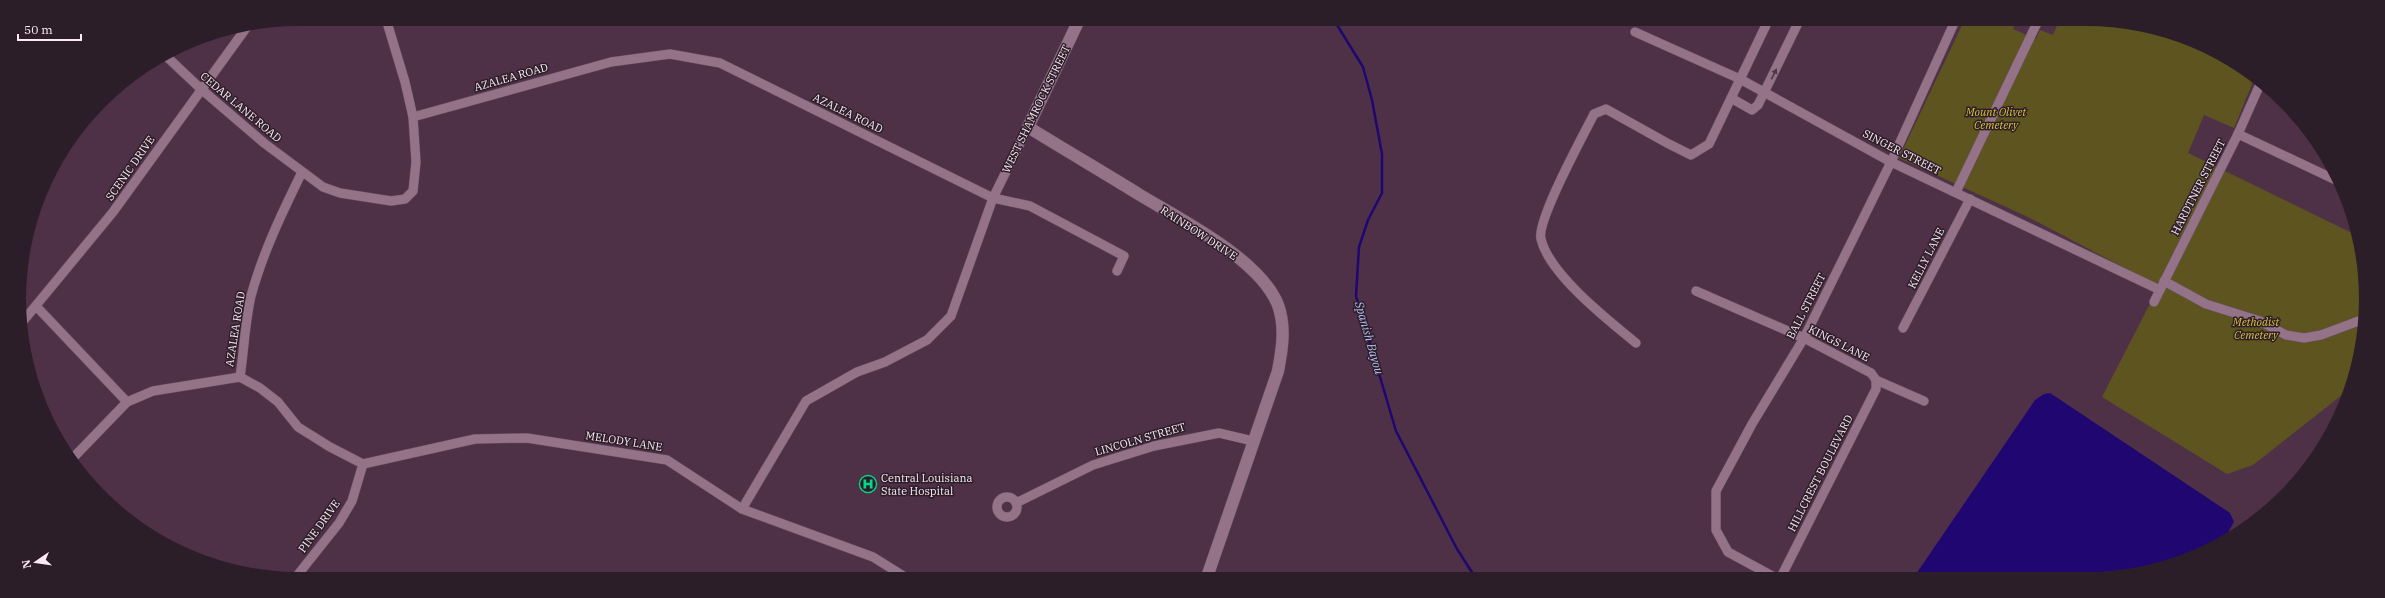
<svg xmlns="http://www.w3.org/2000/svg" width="2385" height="598" font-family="'IBM Plex Serif',serif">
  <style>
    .green { fill: #5e5420 }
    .water { fill: #200671 }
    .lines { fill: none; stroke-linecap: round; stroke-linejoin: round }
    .stream { stroke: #200671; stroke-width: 2.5 }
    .street-casing { stroke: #684f61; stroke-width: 10 }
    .secondary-casing { stroke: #684f61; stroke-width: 13 }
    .street { stroke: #947389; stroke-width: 9 }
    .secondary { stroke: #947389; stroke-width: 12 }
    .oneway { fill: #4b3845 }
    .labels { text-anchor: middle; stroke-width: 3; stroke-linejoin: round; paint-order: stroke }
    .street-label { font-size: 11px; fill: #fdeaf6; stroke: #2c1e28 }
    .park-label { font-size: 11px; font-style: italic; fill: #dbc33a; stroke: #2c1e28 }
    .poi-label { font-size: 11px; fill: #fdeaf6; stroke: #2c1e28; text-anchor: start }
    .water-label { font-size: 12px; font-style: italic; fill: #b7bef3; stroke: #2c1e28 }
  </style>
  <rect width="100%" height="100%" fill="#4e3146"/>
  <path class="green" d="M1964 21H2016L2013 29 2036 39 2040 30 2053 35 2059 21C2080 21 2103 19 2123 22 2172 28 2215 49 2255 77L2234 128 2204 115 2188 153 2356 235 2358 233 2365 281 2364 336 2347 391 2253 465 2227 474 2102 397 2159 286 2028 217 1899 158Z"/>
  <polygon class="water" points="2050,393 2230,513 2234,522 2223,541 2210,550 2122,577 1914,577 2035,400 2044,394"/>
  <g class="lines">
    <polyline class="stream" points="1334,20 1363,67 1372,100 1382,154 1382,193 1368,220 1359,247 1356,296 1396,431 1457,549 1475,577"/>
    <g class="street-casing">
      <g id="street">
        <polyline points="386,19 405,82 413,117"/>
        <polyline points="1635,32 1740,79 1891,162 2160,290"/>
        <polyline points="166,56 201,89 264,143 323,187 340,193 391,201 405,199 413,191 416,162 413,117 611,62 670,54 720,63 993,198 1030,206 1124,256 1117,271"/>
        <polyline points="1731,98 1752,110 1758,105 1799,21"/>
        <polyline points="2238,134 2340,182"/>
        <polyline points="1956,192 2037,23"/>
        <polyline points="2164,281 2206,304 2260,321 2286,335 2304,338 2321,335 2364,319"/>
        <polyline points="1696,291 1804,338 1871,373 1876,380 1924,401"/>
        <polyline points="2154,302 2238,134 2261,82"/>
        <polyline points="36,306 127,402"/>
        <polyline points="24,320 113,212 249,24"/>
        <polyline points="1903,328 1970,199"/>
        <path d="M1636 343C1608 320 1549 274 1541 239 1536 221 1584 134 1594 114L1606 109 1667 143 1691 155 1709 144 1768 21"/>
        <path d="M240 377C244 351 245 322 251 296 263 252 282 213 302 172"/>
        <polyline points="71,460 127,402 153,391 240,377 260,388 278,402 298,427 330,447 363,464 475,439 527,438 667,460 742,509 873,557 905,577"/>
        <circle cx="1007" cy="507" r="10"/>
        <polyline points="1016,503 1093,465 1154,446 1219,433 1253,441"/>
        <polyline points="742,509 806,401 857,372 885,362 927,340 951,316 993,198 1028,127"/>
        <polyline points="296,577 339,523 352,501 363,464"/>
        <polyline points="1774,577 1728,552 1716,530 1716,491 1752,424 1804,338 1891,162 1955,21"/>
        <polyline points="1781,577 1876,389 1876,380"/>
      </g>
    </g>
    <g class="secondary-casing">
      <path id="secondary" d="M1079 20 1028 127C1065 150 1103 172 1140 195 1181 220 1260 259 1278 305 1286 327 1282 350 1278 371L1207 577"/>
    </g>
    <use href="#street" class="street"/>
    <use href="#secondary" class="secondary"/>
  </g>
  <defs><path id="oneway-solid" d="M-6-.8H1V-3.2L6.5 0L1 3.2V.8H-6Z"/></defs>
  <use class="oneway" href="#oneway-solid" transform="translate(1774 74) rotate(-64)"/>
  <defs>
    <g id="hospital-ring" transform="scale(0.9)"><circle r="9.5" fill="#2c1e28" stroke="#00d98c" stroke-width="1.5"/><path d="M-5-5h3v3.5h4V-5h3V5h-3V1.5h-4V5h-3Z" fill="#00d98c"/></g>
  </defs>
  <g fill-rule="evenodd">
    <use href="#hospital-ring" x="868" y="484"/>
  </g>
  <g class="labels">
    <g class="street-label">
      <text transform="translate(511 77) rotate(-16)" y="4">AZALEA ROAD</text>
      <text transform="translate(241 107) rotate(40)" y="4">CEDAR LANE ROAD</text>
      <text transform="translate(1036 109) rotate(-64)" y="4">WEST SHAMROCK STREET</text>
      <text transform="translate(848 113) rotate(26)" y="4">AZALEA ROAD</text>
      <text transform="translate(1902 152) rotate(27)" y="4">SINGER STREET</text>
      <text transform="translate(130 168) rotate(-55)" y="4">SCENIC DRIVE</text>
      <text transform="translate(2198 187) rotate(-63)" y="4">HARDTNER STREET</text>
      <text transform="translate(1199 233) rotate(33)" y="4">RAINBOW DRIVE</text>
      <text transform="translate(1926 258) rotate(-63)" y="4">KELLY LANE</text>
      <text transform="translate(1806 306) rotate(-63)" y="4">BALL STREET</text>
      <text transform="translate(235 329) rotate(-81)" y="4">AZALEA ROAD</text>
      <text transform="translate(1839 343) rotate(27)" y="4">KINGS LANE</text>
      <text transform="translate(1140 439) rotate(-16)" y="4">LINCOLN STREET</text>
      <text transform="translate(624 441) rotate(9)" y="4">MELODY LANE</text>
      <text transform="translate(1820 473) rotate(-63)" y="4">HILLCREST BOULEVARD</text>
      <text transform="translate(319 526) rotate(-54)" y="4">PINE DRIVE</text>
    </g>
    <g class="park-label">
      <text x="1996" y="116">Mount Olivet<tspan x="1996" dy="13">Cemetery</tspan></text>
      <text x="2256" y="326">Methodist<tspan x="2256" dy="13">Cemetery</tspan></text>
    </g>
    <g class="poi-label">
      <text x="881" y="482">Central Louisiana<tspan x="881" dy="13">State Hospital</tspan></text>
    </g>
    <g class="water-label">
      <text transform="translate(1369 338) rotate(74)" y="4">Spanish Bayou</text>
    </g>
  </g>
  <path d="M0 0H2385V598H0ZM299 26H2086A273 273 0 0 1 2359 299V299A273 273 0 0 1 2086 572H299A273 273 0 0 1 26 299V299A273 273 0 0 1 299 26Z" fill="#2c1e28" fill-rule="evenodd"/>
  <g transform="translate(36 562) rotate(257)" stroke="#2c1e28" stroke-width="3" paint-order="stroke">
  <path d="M0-3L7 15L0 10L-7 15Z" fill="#fdeaf6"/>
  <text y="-6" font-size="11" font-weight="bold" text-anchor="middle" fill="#fdeaf6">N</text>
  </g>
  <path d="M18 34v6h63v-6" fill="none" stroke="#fdeaf6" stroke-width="2"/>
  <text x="24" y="34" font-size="12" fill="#fdeaf6" stroke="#2c1e28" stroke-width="3" paint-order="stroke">50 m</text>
</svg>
